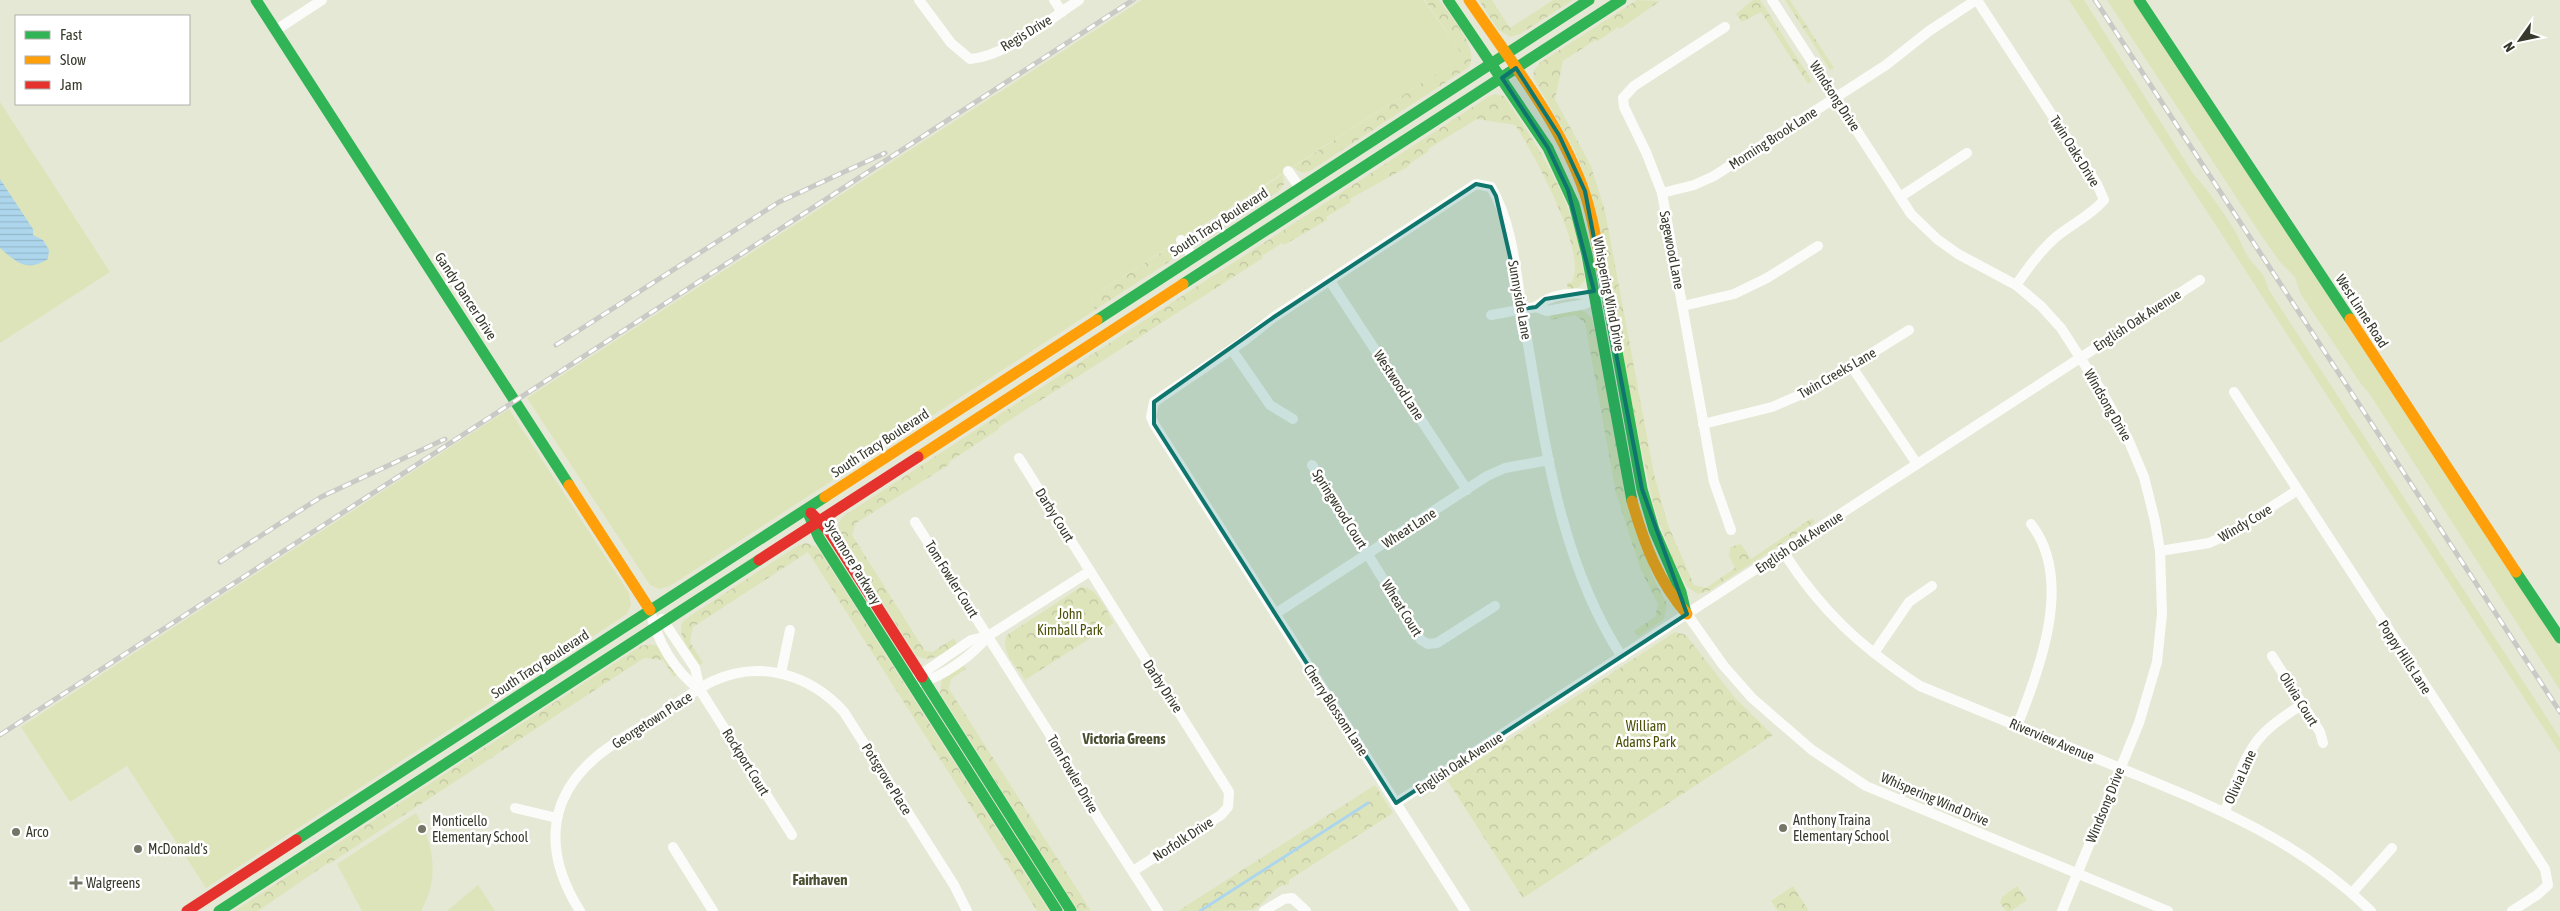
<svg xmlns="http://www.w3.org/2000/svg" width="2560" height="911" font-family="'Asap Condensed',sans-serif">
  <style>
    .grass { fill: #dee4ba }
    .park { fill: url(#park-crowns) }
    .water { fill: url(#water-rules) }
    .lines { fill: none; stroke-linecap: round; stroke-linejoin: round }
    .stream { stroke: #add6ed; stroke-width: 3 }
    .street { stroke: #fbfcf9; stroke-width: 10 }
    .fast { stroke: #30b455; stroke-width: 11 }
    .slow { stroke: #ff9f0a; stroke-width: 11 }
    .jam { stroke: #e5322d; stroke-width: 11 }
    .rail-casing { stroke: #c9c9c5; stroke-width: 5 }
    .rail { stroke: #fff; stroke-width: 3; stroke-dasharray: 9; stroke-linecap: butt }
    .marked { fill: #0f766e; fill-opacity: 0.2; stroke: #0f766e; stroke-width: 4; stroke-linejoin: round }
    .poi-dot { fill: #757667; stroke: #fff; stroke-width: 2 }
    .labels { text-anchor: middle; stroke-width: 5; stroke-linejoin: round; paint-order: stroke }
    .street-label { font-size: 14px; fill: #38392c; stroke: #fff }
    .park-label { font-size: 14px; fill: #4d5107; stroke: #fff }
    .poi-label { font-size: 14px; fill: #38392c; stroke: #fff; text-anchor: start }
    .neighbourhood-label { font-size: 15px; font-weight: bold; fill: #4c5032; stroke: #fff }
  </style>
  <defs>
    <pattern id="park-crowns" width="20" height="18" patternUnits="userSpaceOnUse" patternTransform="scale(1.25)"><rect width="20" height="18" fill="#dee4ba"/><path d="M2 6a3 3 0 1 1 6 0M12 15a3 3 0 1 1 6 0" fill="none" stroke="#bfc4a0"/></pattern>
    <pattern id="water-rules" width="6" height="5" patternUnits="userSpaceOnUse" patternTransform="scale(1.25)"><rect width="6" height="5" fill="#add6ed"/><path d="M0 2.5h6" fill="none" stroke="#96b8cb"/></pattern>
  </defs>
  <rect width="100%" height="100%" fill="#e5e8d5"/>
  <g class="grass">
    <polygon points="1142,0 1424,0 1461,53 1460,58 1090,298 1095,310 670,586 659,589 650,585 527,398"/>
    <path d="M2069 0H2084L2194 175C2208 189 2224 213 2235 231 2240 239 2243 250 2249 258 2259 272 2264 271 2269 290L2560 738V753Z"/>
    <polygon points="2107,0 2133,0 2560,647 2560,690 2369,393 2361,384 2300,293 2295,277 2280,262 2259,232"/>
    <polygon points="0,102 110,272 0,343"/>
    <polygon points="509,409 629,593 631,605 627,614 206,888 127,766 70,802 21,727"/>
    <path d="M416 813C434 845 440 877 421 911H362L337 864Z"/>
    <polygon points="478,885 495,911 447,911"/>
  </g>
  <g class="park">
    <path d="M1425 0H1439C1450 15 1480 49 1469 67L1310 171C1303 174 1298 172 1293 167L1460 58 1461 53Z"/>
    <polygon points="1479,0 1492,0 1510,28 1553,0 1573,0 1520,34 1510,37 1498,30"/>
    <polygon points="1637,0 1660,1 1620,29 1618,27 1598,41 1597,39 1563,61 1555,99 1591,166 1605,211 1654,474 1668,525 1694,585 1706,588 1735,568 1729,556 1730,547 1741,544 1751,559 1812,518 1815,522 1709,591 1698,594 1687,587 1674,562 1654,508 1582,168 1573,148 1533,77 1534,70 1541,62"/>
    <polygon points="1753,0 1760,0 1812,81 1808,84 1761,12 1742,22 1736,14"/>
    <polygon points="1785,0 1790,0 1834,68 1830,70"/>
    <path d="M1495 94 1504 96C1531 136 1557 174 1572 220 1578 239 1581 260 1585 280L1579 287 1568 291 1567 283 1572 282C1588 252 1533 152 1515 125L1477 119 1428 149 1429 151 1409 164V166L1350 199 1351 202 1326 217 1327 220 1284 245 1282 243 1262 256 1263 258 999 427V429L949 462 950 464 856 523 852 535 925 651 932 652 954 638 957 644C944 652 931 665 916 655L838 533 839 523 842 517 1488 97Z"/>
    <polygon points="1283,174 1284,184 1279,191 1203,241 1195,242 1187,237"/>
    <polygon points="1176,243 1177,254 1172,260 1095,310 1090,298"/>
    <polygon points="1582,310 1592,318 1651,573 1667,604 1664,619 1638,637 1634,631 1655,617 1658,604 1640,568 1616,493 1585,323 1575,315 1551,320 1550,315"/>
    <path d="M806 543 817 547 1049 911H1037L808 552 693 627 690 642 703 663 700 665C692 652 674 635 684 620L797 546Z"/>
    <path d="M1081 587C1098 587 1106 611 1114 623L1025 680C1017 667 999 650 1007 635Z"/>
    <polygon points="1675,632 1686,635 1735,698 1773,735 1523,898 1447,780"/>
    <polygon points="651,644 660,647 678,674 674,677 663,660 644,658 329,864 328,863 258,911 234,911 641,646"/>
    <polygon points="963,665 966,669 951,679 949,689 1091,911 1078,911 940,693 942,680"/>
    <path d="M1375 785 1393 813 1289 880V884C1271 886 1268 903 1252 910 1241 911 1193 911 1178 911Z"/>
    <polygon points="1793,886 1809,911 1778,911 1771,901"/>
    <polygon points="2017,886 2027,900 2011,911 2006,911 2000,903 2002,897"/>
  </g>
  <path class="water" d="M0 179 33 229V235L43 240 49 250 48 259C27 272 17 263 0 248Z"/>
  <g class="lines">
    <polyline class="stream" points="1200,911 1368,803"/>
    <g class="street">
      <path d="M919 0 951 43 970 59C1007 56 1048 20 1079 0"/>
      <polyline points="1054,0 1062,12"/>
      <polyline points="1772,0 1911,214 1937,239 1958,254 2016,285 2041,306 2061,328 2101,390 2128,439 2144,477 2155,521 2160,551 2162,614 2157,662 2139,723 2062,911"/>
      <path d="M1977 0 2097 184 2104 200C2090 216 2072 224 2056 237 2040 251 2028 268 2016 285"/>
      <polyline points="1725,27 1634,86 1623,98 1624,107 1646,152 1662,193 1714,482 1731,530"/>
      <polyline points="276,30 322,0"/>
      <polyline points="1288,171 1300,188"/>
      <polyline points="1662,193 1694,185 1714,176 1886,65 1929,31 1976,0"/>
      <polyline points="1900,197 1967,153"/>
      <polyline points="1181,240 1193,257"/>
      <polyline points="1330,281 1467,490"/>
      <polyline points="1683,306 1734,294 1767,278 1818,246"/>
      <path d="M1536 307C1550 294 1577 290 1595 297"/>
      <polyline points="1491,315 1536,307 1547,311 1585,304 1598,296"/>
      <polyline points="1232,350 1270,405 1293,419"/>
      <polyline points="1852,367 1917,464"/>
      <polyline points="2234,392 2545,869 2548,885 2537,895 2512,911"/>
      <polyline points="1703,424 1772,407 1814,389 1909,330"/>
      <polyline points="1019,458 1229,792 1228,807 1221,815 1133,871"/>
      <polyline points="1312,465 1421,640 1428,644 1437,643 1495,606"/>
      <polyline points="915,522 1049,733 1098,818 1158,911"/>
      <polyline points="2160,551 2209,543 2231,533 2296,491"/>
      <path d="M1784 553C1822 612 1861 647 1920 686 1987 713 2053 741 2120 768 2217 808 2294 837 2371 911"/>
      <path d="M650 610C657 641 674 671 700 690L792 835"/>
      <polyline points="1275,614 1487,476 1505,468 1549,460"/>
      <polyline points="1687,614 1723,665 1752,698 1812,750 1866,786 2168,911"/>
      <polyline points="662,619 695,668 700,690"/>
      <polyline points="1874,653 1909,602 1932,586"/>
      <polyline points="2272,656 2320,732 2323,743"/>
      <polyline points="781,673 790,630"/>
      <polyline points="917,677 971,640 988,636 1090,571"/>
      <path d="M920 682C942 678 974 654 988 636"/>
      <path d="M2017 726C2040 669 2074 579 2031 524"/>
      <polyline points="1396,803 2200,280"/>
      <polyline points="515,808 557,818"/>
      <path d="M2225 811C2234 788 2242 761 2257 741 2269 725 2287 715 2302 704"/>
      <polyline points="673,847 713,911"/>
      <polyline points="2352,893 2392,848"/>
      <path d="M580 911C546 857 544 802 595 758 612 743 633 732 652 720 672 708 692 691 713 681 760 659 811 675 844 712L954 885 967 911"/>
      <polyline points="1264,911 1284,899 1292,898 1306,911"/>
      <path d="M1465 911 1154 424 1151 417 1154 402 1245 340 1274 317 1476 184 1491 187C1513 224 1516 274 1523 316 1544 432 1556 556 1622 657"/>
    </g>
    <g class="fast">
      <polyline points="256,0 569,485"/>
      <polyline points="1448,0 1548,148 1574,204 1587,255 1632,501"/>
      <polyline points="2139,0 2350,319"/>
      <polyline points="1602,269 1642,489 1654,530 1681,592 1686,613"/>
      <polyline points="1183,284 1621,0"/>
      <polyline points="1097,320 1589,0"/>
      <polyline points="809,515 819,538 1057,911"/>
      <polyline points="2516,572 2560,638"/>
      <polyline points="922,677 1071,911"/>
      <polyline points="296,840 825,497"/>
      <polyline points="219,911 759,560"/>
    </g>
    <g class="slow">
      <path d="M1469 0C1511 62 1561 123 1585 194 1593 218 1597 244 1602 269"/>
      <polyline points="2350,319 2516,572"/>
      <polyline points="918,457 1183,284"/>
      <polyline points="569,485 650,610"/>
      <polyline points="825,497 1097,320"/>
      <path d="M1632 501C1644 543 1658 581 1687 614"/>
    </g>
    <g class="jam">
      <polyline points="811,513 829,531 922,677"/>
      <polyline points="759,560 918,457"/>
      <polyline points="187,911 296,840"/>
    </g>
    <g class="rail-casing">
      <g id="rail">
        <polyline points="2095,0 2560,712"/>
        <polyline points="556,345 779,202 885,153"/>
        <polyline points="220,562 321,497 445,439"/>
        <polyline points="0,735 1133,0"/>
      </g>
    </g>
    <use href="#rail" class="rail"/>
  </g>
  <path class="marked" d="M1516 68 1559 135 1585 191 1642 489 1687 614 1396 803 1154 424V402L1274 317 1476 184 1491 187 1496 196 1522 309 1536 307 1545 299 1594 291 1568 190 1548 148 1502 78Z"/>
  <g class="poi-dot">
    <circle cx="1783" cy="828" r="5"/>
    <circle cx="422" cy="829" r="5"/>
    <circle cx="16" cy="832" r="5"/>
    <circle cx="138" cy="849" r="5"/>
    <path d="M73.5 875.5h5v5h5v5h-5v5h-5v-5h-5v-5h5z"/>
  </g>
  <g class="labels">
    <g class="street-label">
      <text transform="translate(1026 33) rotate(-31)" y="5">Regis Drive</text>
      <text transform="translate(1835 96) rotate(57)" y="5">Windsong Drive</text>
      <text transform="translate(1773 138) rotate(-33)" y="5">Morning Brook Lane</text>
      <text transform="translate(2075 151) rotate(58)" y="5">Twin Oaks Drive</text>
      <text transform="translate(1219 222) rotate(-33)" y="5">South Tracy Boulevard</text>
      <text transform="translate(1672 250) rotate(79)" y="5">Sagewood Lane</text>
      <text transform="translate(1609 294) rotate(79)" y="5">Whispering Wind Drive</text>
      <text transform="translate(466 296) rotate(57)" y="5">Gandy Dancer Drive</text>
      <text transform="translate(1520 300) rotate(80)" y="5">Sunnyside Lane</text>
      <text transform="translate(2362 311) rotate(57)" y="5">West Linne Road</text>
      <text transform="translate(2137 320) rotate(-33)" y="5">English Oak Avenue</text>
      <text transform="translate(1837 373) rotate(-30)" y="5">Twin Creeks Lane</text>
      <text transform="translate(1399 385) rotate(57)" y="5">Westwood Lane</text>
      <text transform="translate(2108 405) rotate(60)" y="5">Windsong Drive</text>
      <text transform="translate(880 443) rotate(-33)" y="5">South Tracy Boulevard</text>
      <text transform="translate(1340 509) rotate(58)" y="5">Springwood Court</text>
      <text transform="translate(1055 515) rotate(58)" y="5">Darby Court</text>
      <text transform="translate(2245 523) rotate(-31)" y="5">Windy Cove</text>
      <text transform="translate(1409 528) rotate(-33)" y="5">Wheat Lane</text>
      <text transform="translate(1799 542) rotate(-33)" y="5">English Oak Avenue</text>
      <text transform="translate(853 562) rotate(59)" y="5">Sycamore Parkway</text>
      <text transform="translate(952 579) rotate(58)" y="5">Tom Fowler Court</text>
      <text transform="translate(1402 608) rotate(58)" y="5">Wheat Court</text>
      <text transform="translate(2405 657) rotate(57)" y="5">Poppy Hills Lane</text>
      <text transform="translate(540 664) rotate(-33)" y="5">South Tracy Boulevard</text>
      <text transform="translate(1163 686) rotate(57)" y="5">Darby Drive</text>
      <text transform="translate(2299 699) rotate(58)" y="5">Olivia Court</text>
      <text transform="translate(1336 710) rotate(57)" y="5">Cherry Blossom Lane</text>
      <text transform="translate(652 720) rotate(-33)" y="5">Georgetown Place</text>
      <text transform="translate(2052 740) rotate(23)" y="5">Riverview Avenue</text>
      <text transform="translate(746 762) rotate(58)" y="5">Rockport Court</text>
      <text transform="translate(1459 763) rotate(-33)" y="5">English Oak Avenue</text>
      <text transform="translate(1073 774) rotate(60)" y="5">Tom Fowler Drive</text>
      <text transform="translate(2240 777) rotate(-66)" y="5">Olivia Lane</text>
      <text transform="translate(887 779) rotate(58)" y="5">Potsgrove Place</text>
      <text transform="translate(1935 799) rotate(23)" y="5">Whispering Wind Drive</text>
      <text transform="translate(2105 805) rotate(-68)" y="5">Windsong Drive</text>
      <text transform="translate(1183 839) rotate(-33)" y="5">Norfolk Drive</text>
    </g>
    <g class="park-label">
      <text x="1070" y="619">John<tspan x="1070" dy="16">Kimball Park</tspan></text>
      <text x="1646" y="731">William<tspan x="1646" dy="16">Adams Park</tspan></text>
    </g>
    <g class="poi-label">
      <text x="1793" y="825">Anthony Traina<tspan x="1793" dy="16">Elementary School</tspan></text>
      <text x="432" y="826">Monticello<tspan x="432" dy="16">Elementary School</tspan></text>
      <text x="26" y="837">Arco</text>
      <text x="148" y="854">McDonald's</text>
      <text x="86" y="888">Walgreens</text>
    </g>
    <g class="neighbourhood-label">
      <text x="1124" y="744">Victoria Greens</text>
      <text x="820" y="885">Fairhaven</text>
    </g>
  </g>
  <rect x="15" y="15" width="175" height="90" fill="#ffffff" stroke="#afb0ab"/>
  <rect x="25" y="31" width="25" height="8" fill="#30b455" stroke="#afb0ab"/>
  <text x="60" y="40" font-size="15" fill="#38392c">Fast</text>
  <rect x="25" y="56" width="25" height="8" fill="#ff9f0a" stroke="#afb0ab"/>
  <text x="60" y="65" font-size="15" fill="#38392c">Slow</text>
  <rect x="25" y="81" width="25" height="8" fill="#e5322d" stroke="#afb0ab"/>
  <text x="60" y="90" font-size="15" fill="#38392c">Jam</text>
  <g transform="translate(2520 40) rotate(237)" stroke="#ffffff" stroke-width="4" paint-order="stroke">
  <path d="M0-4L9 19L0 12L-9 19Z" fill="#38392c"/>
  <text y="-8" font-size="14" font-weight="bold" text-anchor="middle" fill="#38392c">N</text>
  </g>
</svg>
